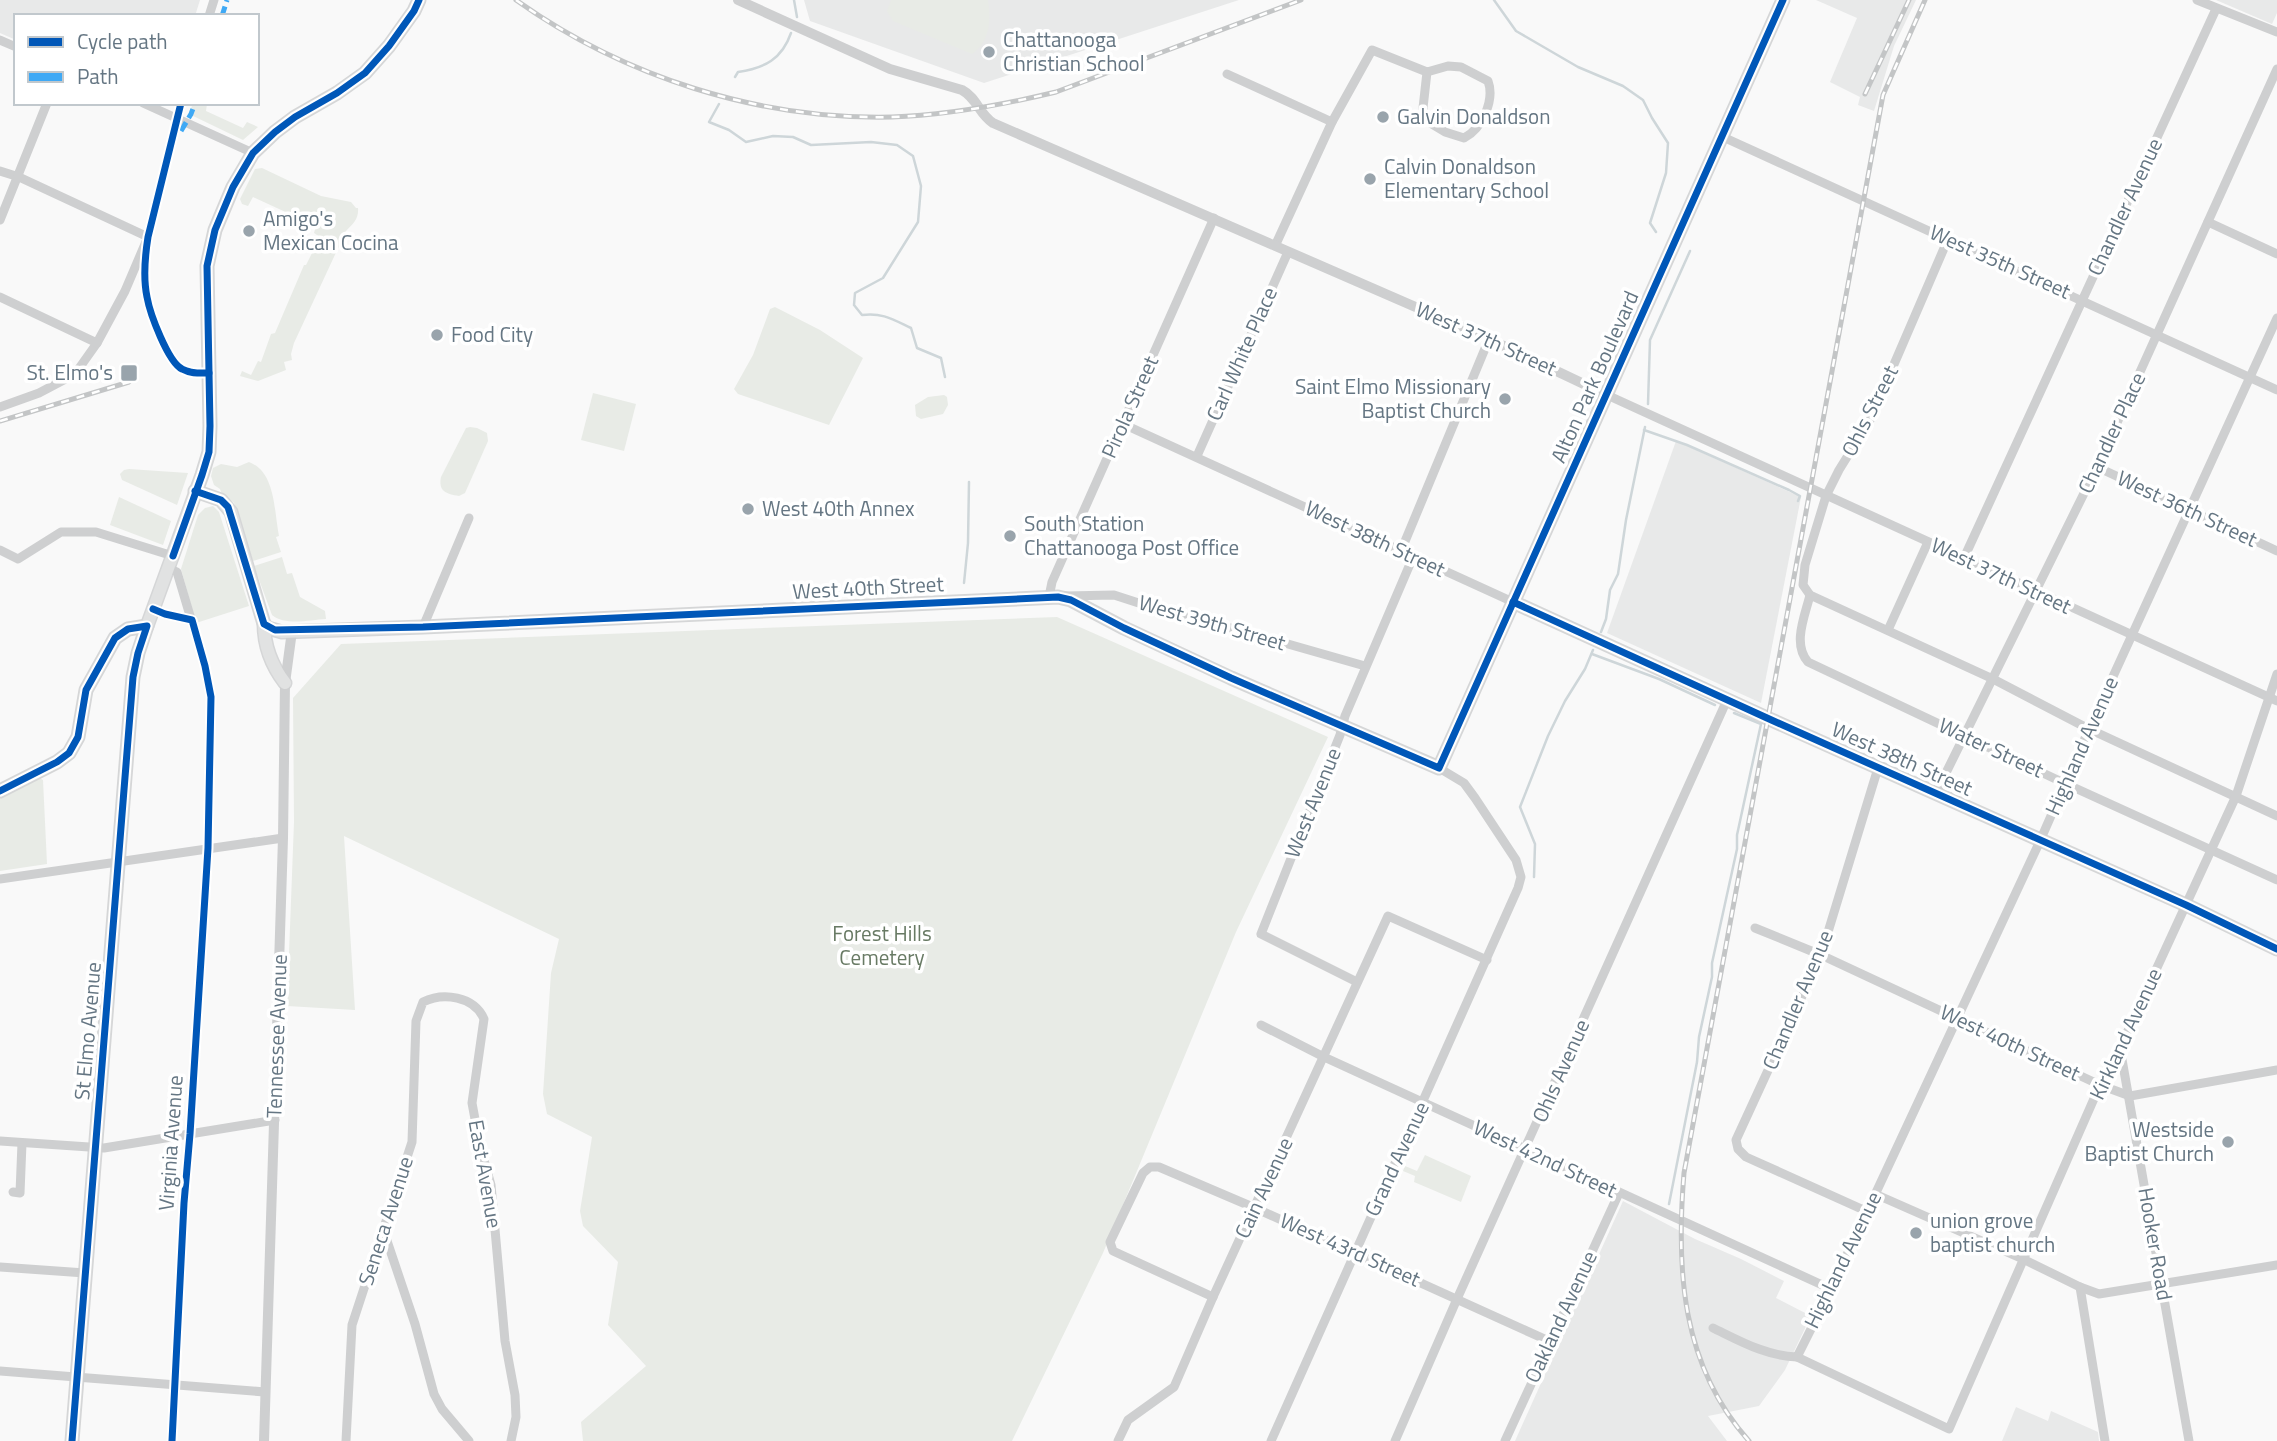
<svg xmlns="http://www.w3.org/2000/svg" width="2277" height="1441" font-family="'Titillium Web',sans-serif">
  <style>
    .built { fill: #e8e9e9 }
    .green { fill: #e8ebe6 }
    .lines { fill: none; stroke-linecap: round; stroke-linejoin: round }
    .stream { stroke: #ced6d9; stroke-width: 2.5 }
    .secondary-casing { stroke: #d5d6d7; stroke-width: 15 }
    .minor { stroke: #cecfd0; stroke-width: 9 }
    .tertiary { stroke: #cecfd0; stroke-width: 10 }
    .secondary { stroke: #e1e2e2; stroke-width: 12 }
    .rail-casing { stroke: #c3c5c6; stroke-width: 5 }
    .rail { stroke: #fff; stroke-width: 2.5; stroke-dasharray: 8; stroke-linecap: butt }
    .quiet { stroke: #3fa9f5; stroke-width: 5; stroke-dasharray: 10 5; stroke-linecap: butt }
    .cycleway-casing { stroke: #fff; stroke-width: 11 }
    .cycleway { stroke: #0057b8; stroke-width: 7 }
    .poi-dot { fill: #99a4ac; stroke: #fff; stroke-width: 2.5 }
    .labels { text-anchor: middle; stroke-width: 7; stroke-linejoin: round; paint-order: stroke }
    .poi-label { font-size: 21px; fill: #657683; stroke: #fff; text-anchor: start }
    .street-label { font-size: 21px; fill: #657683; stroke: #fff }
    .park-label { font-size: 21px; fill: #687a64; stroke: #fff }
  </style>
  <rect width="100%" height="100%" fill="#f9f9f9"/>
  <g class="built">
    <polygon points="0,0 200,0 195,16 16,16 16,40 0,33"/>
    <polygon points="804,0 1239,0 984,83 810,21"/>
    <polygon points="1816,0 1916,0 1894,46 1874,111 1858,105 1860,97 1830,82 1857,18"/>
    <polygon points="2216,0 2277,0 2277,13 2272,24"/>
    <polygon points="1676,441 1801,497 1761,703 1607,633"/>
    <polygon points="1623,1201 1695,1239 1741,1259 1784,1281 1776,1298 1811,1316 1785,1370 1759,1406 1708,1416 1727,1441 1515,1441"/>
    <polygon points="2016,1407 2048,1421 2051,1411 2098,1432 2099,1441 2002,1441"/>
  </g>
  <g class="green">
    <path d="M891 0H988C991 21 990 41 972 54L893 21 887 11Z"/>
    <polygon points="193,103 207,104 206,111 243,128 247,122 258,127 243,140 189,114"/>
    <path d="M262 168 321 196 351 202 356 208H358C359 219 353 224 346 231L294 343 291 354 292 360 284 362 286 370 258 381 240 376 242 371 251 375 258 361 261 362 271 334 275 333 304 265H306L320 237 314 233 316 226 253 197 248 206 242 204 240 199 255 169Z"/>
    <polygon points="775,307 820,330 863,358 829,425 738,394 734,389 753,355 770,309"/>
    <polygon points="593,393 636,404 624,451 581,440"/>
    <polygon points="944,395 947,397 948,405 943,414 921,419 916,416 915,405 928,397"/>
    <path d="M470 427 477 428 487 433 488 441 465 493 459 496C446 494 438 491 441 477L466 428Z"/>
    <path d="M249 462C276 472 274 512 279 536L276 537 281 552 253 561 234 503 221 492 220 489 214 485 211 476 213 468 221 464 237 467Z"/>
    <polygon points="124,470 129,469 188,473 177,505 122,480 120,474"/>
    <polygon points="119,497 171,521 163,545 110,525"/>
    <polygon points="213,506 219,512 249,606 196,623 181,569 198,515 205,508"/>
    <path d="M282 557 287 574 292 573 300 597 325 611 326 619C310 620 285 626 272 615L254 566Z"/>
    <polygon points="1057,617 1328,737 1236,932 1103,1253 1012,1441 583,1441 581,1422 646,1366 608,1325 618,1262 583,1226 580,1211 592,1137 547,1114 543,1094 551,973 559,939 344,836 355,1010 287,1006 294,822 293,698 341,644"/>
    <polygon points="37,777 43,780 47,864 0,871 0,796"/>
    <polygon points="1425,1155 1471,1176 1461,1202 1414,1182 1415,1176 1403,1171 1405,1166 1417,1171"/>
  </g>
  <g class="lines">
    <g class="stream">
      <polyline points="794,0 797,17"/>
      <polyline points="1494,0 1516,31 1578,67 1623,86 1643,100 1652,118 1668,143 1666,173 1650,223 1656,232"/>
      <path d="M735 77 738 72C765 68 782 59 791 33"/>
      <path d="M719 104 709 122 729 130 746 142 773 136 793 137 811 145 871 142 897 145 913 156 921 186 918 222 883 278 855 293 854 305 862 315C882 312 894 320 911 328L917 348 941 358 945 377"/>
      <polyline points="1648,404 1650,340 1690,251"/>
      <polyline points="1644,430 1687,445 1789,490 1800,496 1798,501"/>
      <polyline points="964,583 968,543 969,482"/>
      <polyline points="1601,632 1606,619 1610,590 1618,574 1626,520 1645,427"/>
      <polyline points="1592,654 1659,679 1715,705"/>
      <polyline points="1534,877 1535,844 1520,807 1548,736 1565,701 1585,669 1593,650"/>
      <polyline points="1669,1204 1697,1062 1699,1037 1712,977 1712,963 1737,849 1737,835 1761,724 1734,713"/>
    </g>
    <g class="secondary-casing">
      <g id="secondary">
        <path d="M195 491 221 500 231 512 264 624C264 646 272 666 285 683"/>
        <polyline points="1513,602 1767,718 2186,905 2277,949"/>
        <polyline points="264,624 268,628 282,632 423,627 1058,597 1071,600 1124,628 1231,678 1439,768 1783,0"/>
        <polyline points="0,791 57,762 69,753 78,737 86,690 115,638 128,629 147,626"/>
        <polyline points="72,1441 133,677 138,653 147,626 202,475 209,452 210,426 207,266 215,230 233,187 253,153 275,132 295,117 337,93 365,73 389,46 414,11 419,0"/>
      </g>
    </g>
    <g class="minor">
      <polyline points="2197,0 2277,32"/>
      <polyline points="209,16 214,0"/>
      <polyline points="0,40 16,47"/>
      <polyline points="1227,74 1332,122"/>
      <polyline points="143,103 253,153"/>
      <path d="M181 103 148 237C145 256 143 278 147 297 150 314 168 362 182 369 191 374 200 373 209 373"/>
      <polyline points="1723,137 2277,390"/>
      <polyline points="0,171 19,177 148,237 125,291 97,343 75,374 39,393 0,407"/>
      <polyline points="0,220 47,103"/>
      <polyline points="2208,222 2277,254"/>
      <polyline points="1948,239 1870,420 1839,470 1826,496 1805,565 1803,585 1810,595 1993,679 2089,729 2277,816"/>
      <path d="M1275 246 1332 122 1372 50 1427 72 1448 66 1461 67 1488 81C1495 100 1482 129 1464 138L1445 132 1425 120 1423 108 1427 72"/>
      <polyline points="0,297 97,343"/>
      <polyline points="1607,395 2277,701"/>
      <polyline points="1123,424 1513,602"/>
      <polyline points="1197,456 1288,252"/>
      <polyline points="2097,467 2277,551"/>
      <polyline points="0,550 18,559 61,532 96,532 173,556"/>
      <polyline points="1401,551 1489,339"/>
      <polyline points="1964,558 2216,9"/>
      <polyline points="168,568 177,572 205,666 211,697 208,848 190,1134 184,1203 172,1441"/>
      <path d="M1810 595C1805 616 1792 644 1808 662L2064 783 2277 880"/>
      <polyline points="1066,596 1114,595 1151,607 1246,632 1365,666"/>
      <polyline points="1049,597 1052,582 1214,218"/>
      <polyline points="423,627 469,518"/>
      <polyline points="1888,630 1928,542"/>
      <polyline points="1936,793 2097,467 2277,69"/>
      <polyline points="0,879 283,838"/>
      <polyline points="1755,928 1821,955 2100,1085 2130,1096 2277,1070"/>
      <polyline points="1357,982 1261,934 1340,735 1345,716 1413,557"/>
      <polyline points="1261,1025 1324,1057 1831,1289"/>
      <polyline points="2120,1048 2189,1441"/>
      <polyline points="0,1141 104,1148 275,1120"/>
      <polyline points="13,1192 20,1193 22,1143"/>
      <polyline points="1875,1194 2025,1260 2080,1287 2099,1294 2277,1265"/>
      <polyline points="1866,1211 1746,1157 1738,1149 1736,1140 1821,955 1878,768"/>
      <polyline points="383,1229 415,1324 434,1394 442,1409 469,1441"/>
      <polyline points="0,1267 85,1273"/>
      <polyline points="2080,1287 2105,1441"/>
      <polyline points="1213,1297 1113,1251 1110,1242 1143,1173 1150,1167 1159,1167 1255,1208 1549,1341"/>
      <path d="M1713 1328C1740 1341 1766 1356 1797 1357L1831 1289 2040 841 2089 729 2277 318"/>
      <polyline points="1797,1357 1949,1429 2100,1085 2120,1048 2236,796 2277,674"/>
      <polyline points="0,1371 265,1392"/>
      <path d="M346 1441 352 1325 412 1142 416 1021 423 1002C443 992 474 996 484 1019L472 1103 480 1146 491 1185 505 1341 515 1395 516 1417 511 1441"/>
      <polyline points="1118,1441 1128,1420 1174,1387 1213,1297 1388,916 1487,960"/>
      <polyline points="1271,1441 1518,888 1521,877 1516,860 1475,798 1464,783 1439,768"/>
      <polyline points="1395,1441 1457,1299 1727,700"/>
      <polyline points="1505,1441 1619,1193"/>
    </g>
    <g class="tertiary">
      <path d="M738 0 890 69 962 90C977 98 979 114 993 123L1489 339 1607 395"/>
      <polyline points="264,1441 283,838 285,683 292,631"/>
    </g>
    <use href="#secondary" class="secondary"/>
    <g class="rail-casing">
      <g id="rail">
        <path d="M516 0C624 77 759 120 892 117 948 115 1002 105 1056 92L1301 0"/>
        <polyline points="1865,94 1909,0"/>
        <polyline points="0,421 129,382"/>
        <path d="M1749 1441C1681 1365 1676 1269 1684 1173L1883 95 1925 0"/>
      </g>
    </g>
    <use href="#rail" class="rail"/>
    <g class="quiet">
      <polyline points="222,16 227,0"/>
      <polyline points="181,131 191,114 195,103"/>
    </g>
    <g class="cycleway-casing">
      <g id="cycleway">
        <path d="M181 103 148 237C145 256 143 278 147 297 150 314 168 362 182 369 191 374 200 373 209 373"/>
        <polyline points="195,491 221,500 228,507 264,624 275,630 423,627 1058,597 1071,600 1124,628 1231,678 1439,768 1783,0"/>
        <polyline points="173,556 202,475 209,452 210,426 207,266 215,230 233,187 253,153 275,132 295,117 337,93 365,73 389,46 414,11 419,0"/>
        <polyline points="1513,602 1767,718 2186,905 2277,949"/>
        <polyline points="153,609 165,614 192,620 205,666 211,697 208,848 190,1134 184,1203 172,1441"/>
        <polyline points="0,791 57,762 69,753 78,737 86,690 115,638 128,629 147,626 138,653 133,677 72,1441"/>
      </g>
    </g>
    <use href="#cycleway" class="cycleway"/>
  </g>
  <g class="poi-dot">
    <circle cx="989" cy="52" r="7"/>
    <circle cx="1383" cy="117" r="7"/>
    <circle cx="1370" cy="179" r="7"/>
    <circle cx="249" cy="231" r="7"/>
    <circle cx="437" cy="335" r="7"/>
    <rect x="120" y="364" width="18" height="18" rx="3.5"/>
    <circle cx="1505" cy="399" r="7"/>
    <circle cx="748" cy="509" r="7"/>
    <circle cx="1010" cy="536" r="7"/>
    <circle cx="2228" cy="1142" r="7"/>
    <circle cx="1916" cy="1233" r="7"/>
  </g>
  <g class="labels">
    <g class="poi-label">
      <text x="1003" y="47">Chattanooga<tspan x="1003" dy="24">Christian School</tspan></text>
      <text x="1397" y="124">Galvin Donaldson</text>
      <text x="1384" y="174">Calvin Donaldson<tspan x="1384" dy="24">Elementary School</tspan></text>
      <text x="263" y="226">Amigo's<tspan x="263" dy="24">Mexican Cocina</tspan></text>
      <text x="451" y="342">Food City</text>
      <text x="113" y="380" text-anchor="end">St. Elmo's</text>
      <text x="1491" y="394" text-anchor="end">Saint Elmo Missionary<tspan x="1491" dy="24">Baptist Church</tspan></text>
      <text x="762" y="516">West 40th Annex</text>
      <text x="1024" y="531">South Station<tspan x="1024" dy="24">Chattanooga Post Office</tspan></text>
      <text x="2214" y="1137" text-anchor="end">Westside<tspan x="2214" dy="24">Baptist Church</tspan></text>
      <text x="1930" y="1228">union grove<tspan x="1930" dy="24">baptist church</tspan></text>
    </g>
    <g class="street-label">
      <text transform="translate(2125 207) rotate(-65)" y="7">Chandler Avenue</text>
      <text transform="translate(2000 262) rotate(24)" y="7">West 35th Street</text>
      <text transform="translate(1486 339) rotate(24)" y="7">West 37th Street</text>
      <text transform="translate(1242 354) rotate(-66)" y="7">Carl White Place</text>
      <text transform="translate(1595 377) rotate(-66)" y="7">Alton Park Boulevard</text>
      <text transform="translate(1130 407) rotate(-66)" y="7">Pirola Street</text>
      <text transform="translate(1870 411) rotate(-63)" y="7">Ohls Street</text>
      <text transform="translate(2112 433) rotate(-65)" y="7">Chandler Place</text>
      <text transform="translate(2187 509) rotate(25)" y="7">West 36th Street</text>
      <text transform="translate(1375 539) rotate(25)" y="7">West 38th Street</text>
      <text transform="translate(2001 576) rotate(25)" y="7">West 37th Street</text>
      <text transform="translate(868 588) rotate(-3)" y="7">West 40th Street</text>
      <text transform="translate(1212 623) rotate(16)" y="7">West 39th Street</text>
      <text transform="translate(2082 746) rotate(-66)" y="7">Highland Avenue</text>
      <text transform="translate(1991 748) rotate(25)" y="7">Water Street</text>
      <text transform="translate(1902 759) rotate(24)" y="7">West 38th Street</text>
      <text transform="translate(1313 803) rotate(-68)" y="7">West Avenue</text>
      <text transform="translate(1798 1000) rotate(-67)" y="7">Chandler Avenue</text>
      <text transform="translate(88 1031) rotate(-85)" y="7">St Elmo Avenue</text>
      <text transform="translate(2126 1034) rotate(-65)" y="7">Kirkland Avenue</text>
      <text transform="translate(277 1036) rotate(-88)" y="7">Tennessee Avenue</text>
      <text transform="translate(2010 1043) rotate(25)" y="7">West 40th Street</text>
      <text transform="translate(1561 1071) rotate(-66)" y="7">Ohls Avenue</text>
      <text transform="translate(171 1143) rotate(-86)" y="7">Virginia Avenue</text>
      <text transform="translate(1397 1159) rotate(-65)" y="7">Grand Avenue</text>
      <text transform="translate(1545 1159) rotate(25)" y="7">West 42nd Street</text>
      <text transform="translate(485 1174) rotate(80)" y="7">East Avenue</text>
      <text transform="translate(1264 1188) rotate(-65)" y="7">Cain Avenue</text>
      <text transform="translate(386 1221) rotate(-72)" y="7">Seneca Avenue</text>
      <text transform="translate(2155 1244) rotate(80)" y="7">Hooker Road</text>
      <text transform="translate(1350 1250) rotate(24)" y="7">West 43rd Street</text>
      <text transform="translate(1843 1260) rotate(-64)" y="7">Highland Avenue</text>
      <text transform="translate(1561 1317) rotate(-65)" y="7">Oakland Avenue</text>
    </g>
    <g class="park-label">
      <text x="882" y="941">Forest Hills<tspan x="882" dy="24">Cemetery</tspan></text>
    </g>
  </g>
  <rect x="14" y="14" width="245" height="91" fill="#ffffff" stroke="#c1c8cd" stroke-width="2"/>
  <rect x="28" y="37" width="35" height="10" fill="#0057b8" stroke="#c1c8cd" stroke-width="2"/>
  <text x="77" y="49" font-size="21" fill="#657683">Cycle path</text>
  <rect x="28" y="72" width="35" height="10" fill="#3fa9f5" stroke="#c1c8cd" stroke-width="2"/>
  <text x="77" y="84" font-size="21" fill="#657683">Path</text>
</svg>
